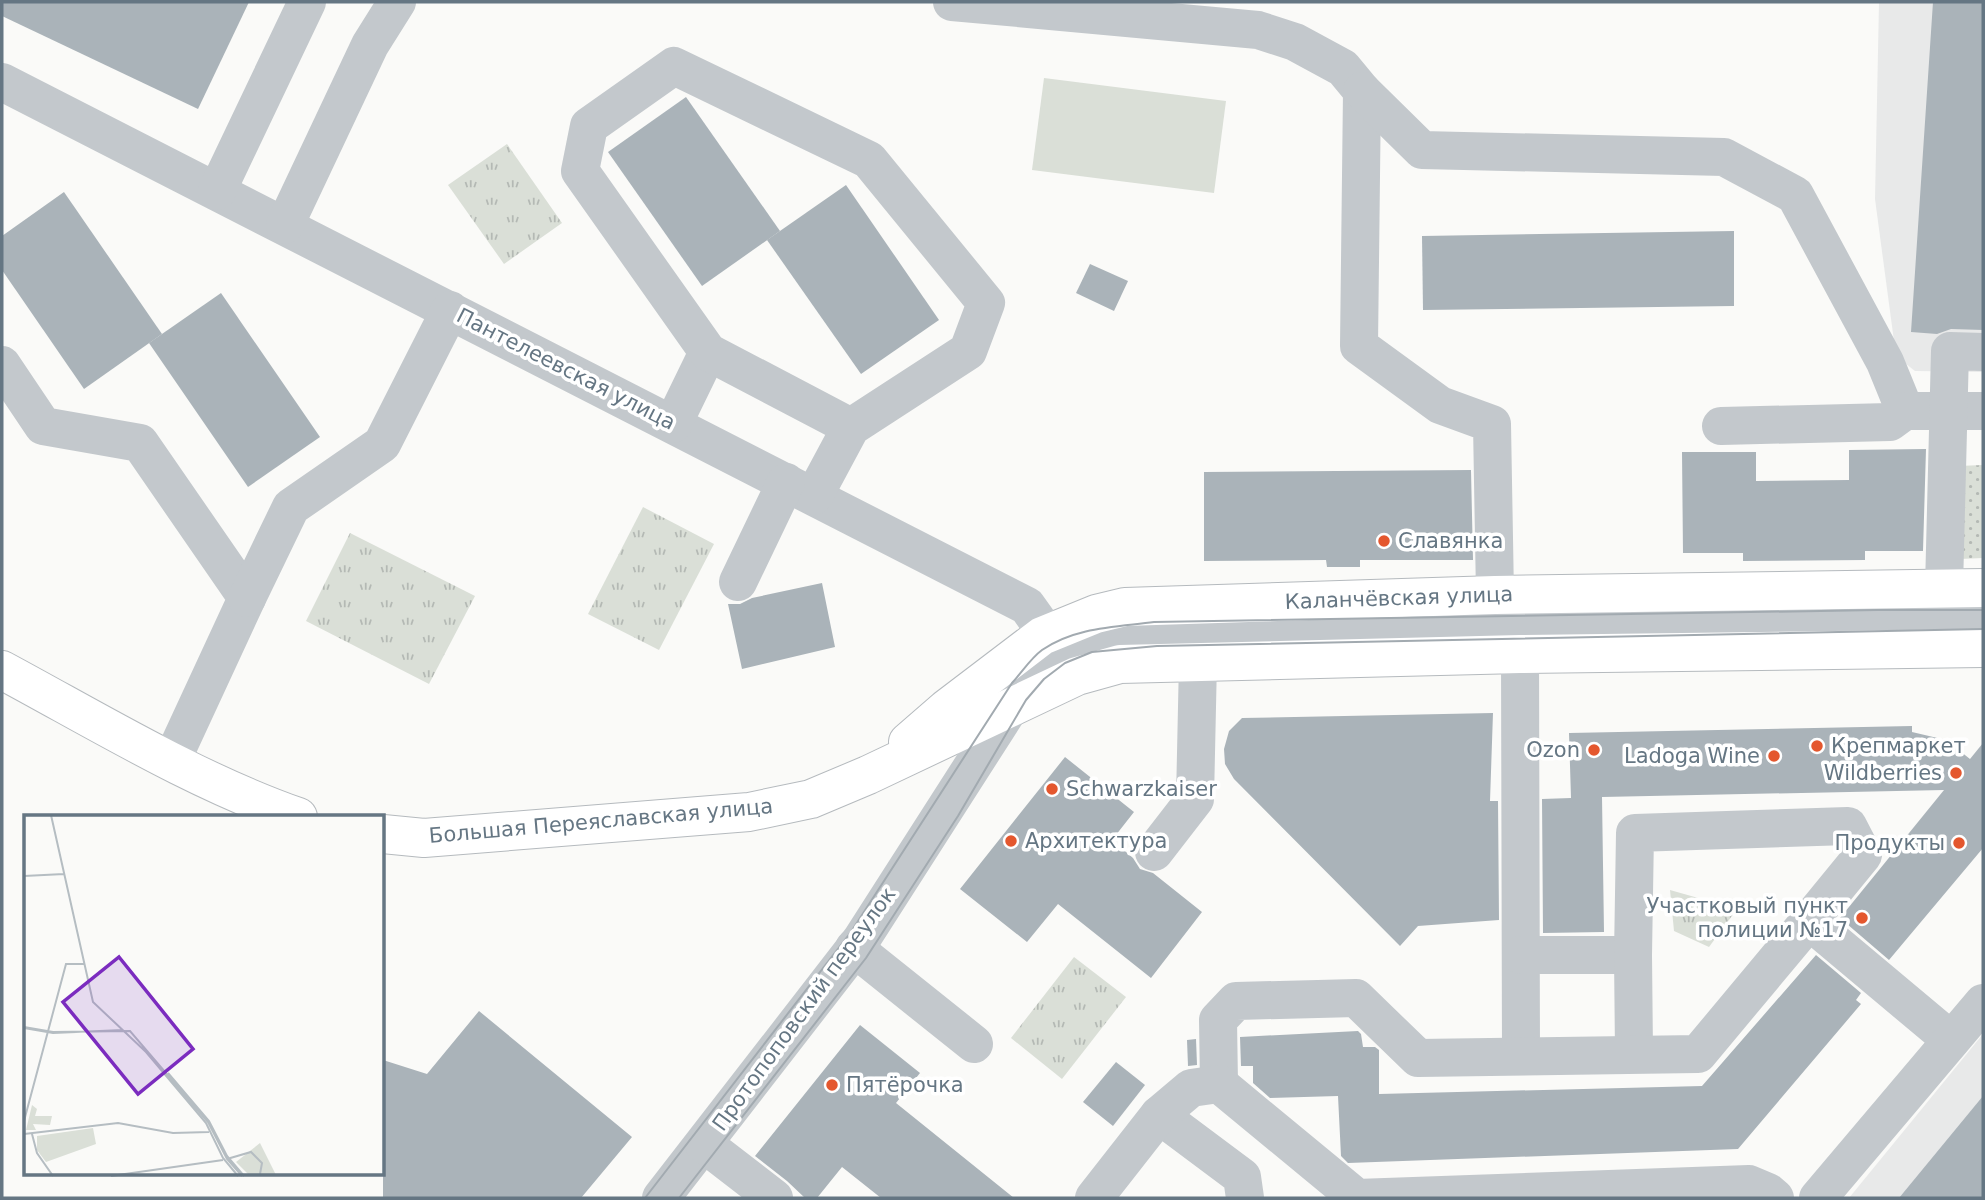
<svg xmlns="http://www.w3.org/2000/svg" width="1985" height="1200" font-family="'DejaVu Sans',sans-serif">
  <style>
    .built { fill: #e8e9e9 }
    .grass { fill: url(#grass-dots) }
    .park { fill: url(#park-tufts) }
    .pitch { fill: #dadfd7 }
    .building { fill: #aab3b9 }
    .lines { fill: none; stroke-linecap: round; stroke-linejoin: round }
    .major-casing { stroke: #b5babe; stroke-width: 40 }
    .minor { stroke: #c3c8cc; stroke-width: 38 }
    .major { stroke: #fff; stroke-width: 38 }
    .tram { stroke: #a2aab0; stroke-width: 2 }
    .poi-dot { fill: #e4572e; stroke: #fff; stroke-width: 2.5 }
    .labels { text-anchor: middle; stroke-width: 7; stroke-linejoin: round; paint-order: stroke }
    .street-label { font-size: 21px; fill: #657683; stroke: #fff }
    .poi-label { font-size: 21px; fill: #657683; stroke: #fff; text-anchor: start }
    .inset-road { fill: none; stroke: #b5bdc2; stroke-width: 2 }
    .view { fill: #7b2cbf; fill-opacity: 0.15; stroke: #7b2cbf; stroke-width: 3.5 }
    .inset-edge { fill: none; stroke: #657683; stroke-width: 3.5 }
  </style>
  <defs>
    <pattern id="grass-dots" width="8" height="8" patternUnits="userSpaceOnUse" patternTransform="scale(1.75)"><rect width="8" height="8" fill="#dadfd7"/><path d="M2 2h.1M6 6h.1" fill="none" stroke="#b4b9b4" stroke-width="1.8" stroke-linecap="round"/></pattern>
    <pattern id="park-tufts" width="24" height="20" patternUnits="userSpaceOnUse" patternTransform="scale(1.75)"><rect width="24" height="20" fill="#dadfd7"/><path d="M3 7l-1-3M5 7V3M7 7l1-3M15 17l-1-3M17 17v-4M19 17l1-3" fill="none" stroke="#b4b9b4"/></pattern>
  </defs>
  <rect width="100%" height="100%" fill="#fafaf8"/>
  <g class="built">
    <polygon points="1879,2 1983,2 1983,372 1915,371 1896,356 1875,199"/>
    <polygon points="1983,1034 1983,1198 1849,1198"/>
  </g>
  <polygon class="grass" points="1983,465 1983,558 1960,559 1958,466"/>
  <g class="park">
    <polygon points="507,144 562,223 504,264 448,185"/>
    <polygon points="643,507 714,544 659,650 588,614"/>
    <polygon points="350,533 475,596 429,684 306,621"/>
    <polygon points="1670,890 1737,909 1709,947 1674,931"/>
    <polygon points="1074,957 1126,997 1062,1079 1011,1038"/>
  </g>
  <polygon class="pitch" points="1044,78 1226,101 1214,193 1032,170"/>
  <g class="building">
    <polygon points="2,2 249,2 198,109 2,16"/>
    <polygon points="1933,2 1983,2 1983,330 1951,329 1937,334 1911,332"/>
    <polygon points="686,97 780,231 702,286 608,152"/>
    <polygon points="846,185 939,320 861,374 767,240"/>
    <polygon points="64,192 162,334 84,389 2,270 2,236"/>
    <polygon points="1734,231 1734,306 1423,310 1422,236"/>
    <polygon points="1090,264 1128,281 1114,311 1076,293"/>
    <polygon points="221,293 320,437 248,487 149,343"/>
    <polygon points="1926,449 1923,551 1865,551 1865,560 1743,561 1743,553 1683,553 1682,452 1756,452 1756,481 1849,480 1849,450"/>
    <polygon points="1471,470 1473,560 1360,560 1360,567 1327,567 1326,560 1204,561 1204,472"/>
    <polygon points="822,583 835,647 742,669 728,604 740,604 752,598"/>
    <polygon points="1493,713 1490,801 1498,801 1499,920 1418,926 1400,946 1234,779 1225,764 1224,749 1229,731 1242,718"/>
    <polygon points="1912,726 1912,732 1946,740 1970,759 1983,743 1983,848 1889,960 1840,918 1944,790 1602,797 1604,932 1543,933 1542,799 1571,798 1569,733"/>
    <polygon points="1065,757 1134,812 1112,840 1133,858 1140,869 1153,873 1202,912 1151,978 1058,904 1027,942 960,889"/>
    <polygon points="1816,955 1861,993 1856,1000 1861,1004 1738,1149 1348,1163 1341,1156 1338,1096 1270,1098 1253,1083 1253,1066 1241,1066 1240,1037 1358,1031 1361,1034 1363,1047 1375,1047 1379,1050 1379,1094 1702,1086"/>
    <polygon points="479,1011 632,1137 581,1198 383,1198 383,1060 427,1074"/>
    <polygon points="860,1025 920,1073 896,1103 1014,1198 881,1198 842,1167 817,1198 805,1198 787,1181 755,1156"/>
    <polygon points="1196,1039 1197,1065 1188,1066 1187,1040"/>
    <polygon points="1116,1062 1145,1085 1113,1126 1083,1102"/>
    <polygon points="1983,1096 1983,1198 1899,1198"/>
  </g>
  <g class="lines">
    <g class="major-casing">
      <g id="major">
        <path d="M2 670C97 721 195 781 298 817"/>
        <polyline points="908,742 946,709 1042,636 1096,614 1125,607 1495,595 1983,588"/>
        <polyline points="383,834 424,838 749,812 811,799 868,775 1077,676 1120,664 1520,654 1983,648"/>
      </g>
    </g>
    <g class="minor">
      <polyline points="952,2 1258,30 1295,42 1343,68 1362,91 1359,346 1440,405 1492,424 1495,595"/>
      <polyline points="2,82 1027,606 1037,620 1042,636 1041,651 1009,709 861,940 661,1198"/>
      <polyline points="1362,91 1422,150 1724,157 1795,195 1885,362 1905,411"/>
      <polyline points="217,191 307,2"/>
      <polyline points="285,225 370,45 397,2"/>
      <polyline points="2,365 43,426 140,443 247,598 172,760"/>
      <polyline points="673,424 708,352"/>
      <polyline points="1721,426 1890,422 1905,411 1983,411"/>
      <polyline points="814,496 851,427 968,351 986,303 869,160 674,66 589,126 580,171 708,352 851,427"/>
      <polyline points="738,582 786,482"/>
      <polyline points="1944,588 1950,351 1983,352"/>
      <polyline points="247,598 291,507 382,444 450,310"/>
      <polyline points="1520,654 1521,1056"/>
      <polyline points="1022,677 1049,659 1089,642 1156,634 1983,618"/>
      <polyline points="1154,852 1195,799 1198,661"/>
      <polyline points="854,948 974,1044"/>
      <polyline points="1521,955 1633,955"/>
      <polyline points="1634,1053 1633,955 1635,833 1848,826 1863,855 1809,921 1951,1040"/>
      <polyline points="1219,1084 1218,1020 1236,1001 1356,998 1418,1058 1698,1054 1809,921"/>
      <polyline points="1159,1115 1242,1177 1245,1198"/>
      <polyline points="704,1144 774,1198"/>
      <polyline points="1094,1198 1159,1115 1191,1088 1219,1084 1357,1198 1749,1184 1768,1192 1775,1198"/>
      <polyline points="1818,1198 1983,1003"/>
    </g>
    <use href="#major" class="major"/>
    <g class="tram">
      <path d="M645 1198 851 932 1012 683C1022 672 1031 658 1042 650 1075 627 1116 627 1154 622L1877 610H1983"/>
      <polyline points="679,1198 866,958 958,816 1026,700 1044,679 1065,663 1092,652 1157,646 1983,629"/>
    </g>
  </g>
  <g class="poi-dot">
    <circle cx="1384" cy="541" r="7"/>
    <circle cx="1817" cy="746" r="7"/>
    <circle cx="1594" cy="750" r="7"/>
    <circle cx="1774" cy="756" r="7"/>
    <circle cx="1956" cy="773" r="7"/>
    <circle cx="1052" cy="789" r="7"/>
    <circle cx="1011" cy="841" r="7"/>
    <circle cx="1959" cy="843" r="7"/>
    <circle cx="1862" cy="918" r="7"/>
    <circle cx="832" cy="1085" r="7"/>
  </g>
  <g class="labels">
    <g class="street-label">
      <text transform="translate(566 369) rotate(27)" y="7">Пантелеевская улица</text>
      <text transform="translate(1399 598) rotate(-2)" y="7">Каланчёвская улица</text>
      <text transform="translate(601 821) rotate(-5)" y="7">Большая Переяславская улица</text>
      <text transform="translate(804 1009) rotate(-54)" y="7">Протопоповский переулок</text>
    </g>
    <g class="poi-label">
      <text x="1398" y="548">Славянка</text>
      <text x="1831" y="753">Крепмаркет</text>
      <text x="1580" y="757" text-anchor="end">Ozon</text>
      <text x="1760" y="763" text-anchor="end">Ladoga Wine</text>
      <text x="1942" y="780" text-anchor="end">Wildberries</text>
      <text x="1066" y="796">Schwarzkaiser</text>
      <text x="1025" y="848">Архитектура</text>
      <text x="1945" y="850" text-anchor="end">Продукты</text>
      <text x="1848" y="913" text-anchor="end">Участковый пункт<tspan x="1848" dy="24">полиции №17</tspan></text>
      <text x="846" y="1092">Пятёрочка</text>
    </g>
  </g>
  <g transform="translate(24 815)">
    <rect width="360" height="360" fill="#fafaf8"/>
    <path d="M8 290 13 294 11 301H28L26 310 9 309 12 315H2Z" fill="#dadfd7"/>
    <path d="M69 313 72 329 22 347 13 335V321ZM236 328 252 360H225L212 347Z" fill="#dadfd7"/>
    <path class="inset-road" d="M27 0 69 187 122 237 182 308 199 343 214 361M0 61 40 59M0 212 29 217 106 216 184 307 203 344 218 361M0 213 29 218 99 215M144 258 185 306 203 341 220 361M0 306 42 149H61M0 319 94 308 149 318 185 317M8 319 13 338 29 361M203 344 227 337 238 348 236 359M87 361 199 345"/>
    <path class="view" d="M95 142 169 234 114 279 39 187Z"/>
    <rect width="360" height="360" class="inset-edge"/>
  </g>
  <rect width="1985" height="1200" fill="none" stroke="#657683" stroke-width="7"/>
</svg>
